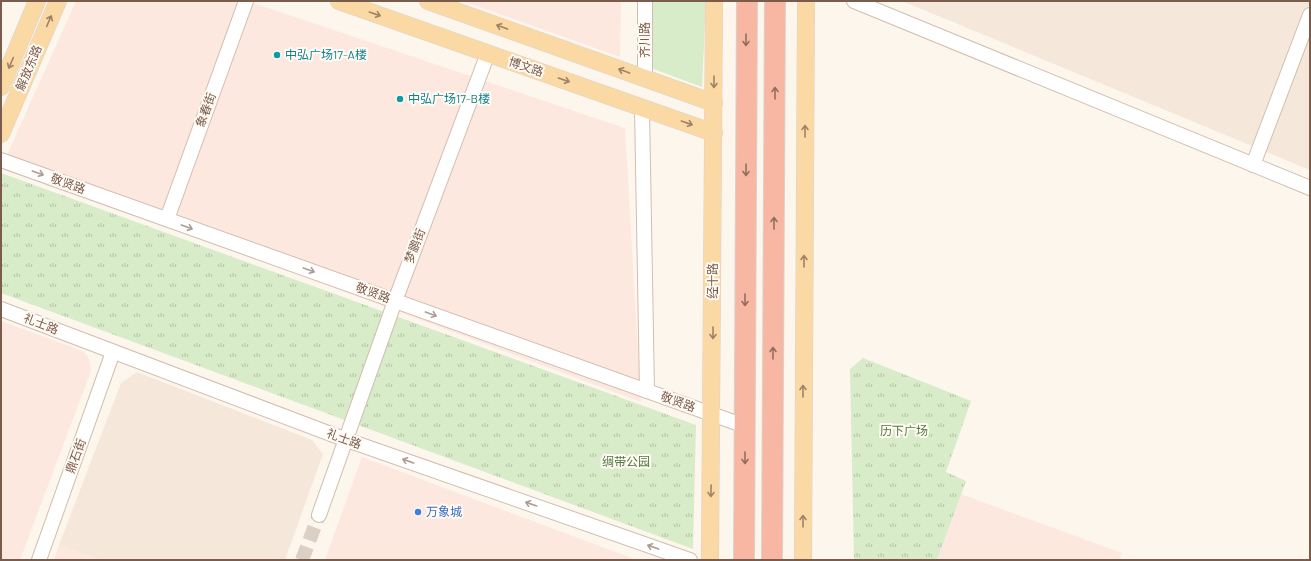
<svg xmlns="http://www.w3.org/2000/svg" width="1311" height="561" font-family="Barlow,'Noto Sans SC',sans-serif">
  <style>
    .residential { fill: #f5e8da }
    .commercial { fill: #fde8e0 }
    .grass { fill: #d8ecc9 }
    .park { fill: url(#park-tufts) }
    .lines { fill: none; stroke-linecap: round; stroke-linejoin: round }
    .minor-tunnel { stroke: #dcd0c4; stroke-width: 14; stroke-dasharray: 14 7; stroke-linecap: butt }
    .minor-casing { stroke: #d1beb0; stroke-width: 16 }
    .major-casing { stroke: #dad1cd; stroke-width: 18 }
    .highway-casing { stroke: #dad1cd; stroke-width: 22 }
    .minor { stroke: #fff; stroke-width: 14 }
    .major { stroke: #fbd9a5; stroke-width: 17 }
    .highway { stroke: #f7b7a3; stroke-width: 20 }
    .oneway { stroke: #a18267 }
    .oneway2 { stroke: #936e5e }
    .oneway3 { stroke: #af9d94 }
    .culture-dot { fill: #0f9aa8; stroke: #fffaf3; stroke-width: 1.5 }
    .shop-dot { fill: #3f7fe0; stroke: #fffaf3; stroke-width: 1.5 }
    .labels { text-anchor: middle; stroke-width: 4; stroke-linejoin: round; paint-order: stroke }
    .street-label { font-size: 12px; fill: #7a5c4d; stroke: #fffaf3 }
    .culture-label { font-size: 12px; fill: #0d838f; stroke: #fffaf3; text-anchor: start }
    .park-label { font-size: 12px; fill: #537a41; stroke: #fffaf3 }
    .shop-label { font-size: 12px; fill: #366cbe; stroke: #fffaf3; text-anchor: start }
  </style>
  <defs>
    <pattern id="park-tufts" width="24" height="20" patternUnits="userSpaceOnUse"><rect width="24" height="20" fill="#d8ecc9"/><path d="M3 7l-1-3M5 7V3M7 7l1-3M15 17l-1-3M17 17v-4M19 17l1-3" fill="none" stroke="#b4c2a5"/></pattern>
  </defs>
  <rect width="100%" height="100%" fill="#fdf6ec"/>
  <g class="residential">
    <polygon points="902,1 1310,1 1310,170"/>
    <polygon points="137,372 312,440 323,454 285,560 100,560 59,545 121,383"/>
  </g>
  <g class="commercial">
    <polygon points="76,1 247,1 625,128 641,402 3,164"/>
    <polygon points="463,1 621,1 620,57"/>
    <polygon points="1,321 83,351 88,357 90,363 91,371 20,560 1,560"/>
    <polygon points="362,457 637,560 325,560"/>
    <polygon points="961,494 1122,553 1119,560 937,560"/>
    <polygon points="59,545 100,560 54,560"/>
  </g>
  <polygon class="grass" points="643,1 706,1 702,87 640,64"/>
  <g class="park">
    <polygon points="1,173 696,425 693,549 1,293"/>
    <polygon points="863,358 971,401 946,472 966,481 937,560 854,560 850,369"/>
  </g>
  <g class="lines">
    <polyline class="minor-tunnel" points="302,560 319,515"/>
    <g class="minor-casing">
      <g id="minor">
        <polyline points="854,1 1310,188"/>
        <polyline points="645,78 645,1"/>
        <polyline points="642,108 647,391"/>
        <polyline points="1,160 745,426"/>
        <polyline points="1253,165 1310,15"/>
        <polyline points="167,219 246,1"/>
        <polyline points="1,309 344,439 690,560"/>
        <polyline points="319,515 395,301 488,53"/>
        <polyline points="39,560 113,352"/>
      </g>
    </g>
    <g class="major-casing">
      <g id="major">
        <polyline points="339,1 714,133"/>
        <polyline points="428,1 714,103"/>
        <polyline points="1,87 37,1"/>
        <polyline points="1,134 58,1"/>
        <polyline points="710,560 714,1"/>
        <polyline points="803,560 806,1"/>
      </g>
    </g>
    <g class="highway-casing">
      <g id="highway">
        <polyline points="744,560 747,1"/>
        <polyline points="772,560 775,1"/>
      </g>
    </g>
    <use href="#minor" class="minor"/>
    <use href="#major" class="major"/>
    <use href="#highway" class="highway"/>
  </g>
  <defs><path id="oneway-shaft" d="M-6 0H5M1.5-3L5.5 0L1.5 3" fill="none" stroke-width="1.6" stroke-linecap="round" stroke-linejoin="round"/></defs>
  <g class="oneway">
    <use href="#oneway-shaft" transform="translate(375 14) rotate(19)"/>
    <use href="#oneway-shaft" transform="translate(49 21) rotate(-67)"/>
    <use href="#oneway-shaft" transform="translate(502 27) rotate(-160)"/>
    <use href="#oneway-shaft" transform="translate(11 63) rotate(113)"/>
    <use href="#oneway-shaft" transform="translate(624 71) rotate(-160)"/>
    <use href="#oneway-shaft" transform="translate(564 80) rotate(19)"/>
    <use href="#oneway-shaft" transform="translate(714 82) rotate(90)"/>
    <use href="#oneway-shaft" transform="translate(687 123) rotate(19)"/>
    <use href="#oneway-shaft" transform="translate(805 131) rotate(-90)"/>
    <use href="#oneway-shaft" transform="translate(804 261) rotate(-90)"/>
    <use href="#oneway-shaft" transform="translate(713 333) rotate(90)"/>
    <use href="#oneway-shaft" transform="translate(803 391) rotate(-90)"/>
    <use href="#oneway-shaft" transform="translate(711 491) rotate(91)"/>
    <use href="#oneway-shaft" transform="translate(803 521) rotate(-90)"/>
  </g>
  <g class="oneway2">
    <use href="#oneway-shaft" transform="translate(746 40) rotate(90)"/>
    <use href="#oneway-shaft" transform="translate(775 93) rotate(-90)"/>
    <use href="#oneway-shaft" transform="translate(746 170) rotate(90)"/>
    <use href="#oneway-shaft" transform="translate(774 223) rotate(-90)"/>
    <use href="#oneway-shaft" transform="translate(745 300) rotate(90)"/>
    <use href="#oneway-shaft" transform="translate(773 353) rotate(-90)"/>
    <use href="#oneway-shaft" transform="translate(745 458) rotate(90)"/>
  </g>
  <g class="oneway3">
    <use href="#oneway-shaft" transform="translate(38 173) rotate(20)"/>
    <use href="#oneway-shaft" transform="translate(187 227) rotate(20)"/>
    <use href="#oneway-shaft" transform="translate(309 270) rotate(20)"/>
    <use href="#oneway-shaft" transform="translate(431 314) rotate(20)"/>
    <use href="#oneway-shaft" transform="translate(408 461) rotate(-161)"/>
    <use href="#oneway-shaft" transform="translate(531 504) rotate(-161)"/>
    <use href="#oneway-shaft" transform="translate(653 547) rotate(-161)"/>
  </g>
  <g class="culture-dot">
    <circle cx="277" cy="55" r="4"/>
    <circle cx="400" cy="99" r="4"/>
  </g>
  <circle class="shop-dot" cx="418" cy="512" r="4"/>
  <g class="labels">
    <g class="street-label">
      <text transform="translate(645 40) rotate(-90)" y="4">齐川路</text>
      <text transform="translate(526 67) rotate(19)" y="4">博文路</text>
      <text transform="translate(29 68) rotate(-67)" y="4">解放东路</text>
      <text transform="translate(206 110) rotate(-70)" y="4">象春街</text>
      <text transform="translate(68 184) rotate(20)" y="4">敬贤路</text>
      <text transform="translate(415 246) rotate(-69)" y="4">梦鹏街</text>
      <text transform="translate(713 281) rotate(-90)" y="4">经十路</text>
      <text transform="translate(373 293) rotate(20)" y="4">敬贤路</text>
      <text transform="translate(41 324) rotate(21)" y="4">礼士路</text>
      <text transform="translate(678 402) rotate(20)" y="4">敬贤路</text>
      <text transform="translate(344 439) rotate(20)" y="4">礼士路</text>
      <text transform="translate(76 456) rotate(-70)" y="4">鼎石街</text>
    </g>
    <g class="culture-label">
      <text x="285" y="59">中弘广场17-A楼</text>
      <text x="408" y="103">中弘广场17-B楼</text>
    </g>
    <g class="park-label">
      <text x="904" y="435">历下广场</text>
      <text x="626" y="466">绸带公园</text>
    </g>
    <g class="shop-label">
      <text x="426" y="516">万象城</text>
    </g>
  </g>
  <rect width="1311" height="561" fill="none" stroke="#7a5c4d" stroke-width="4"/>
</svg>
